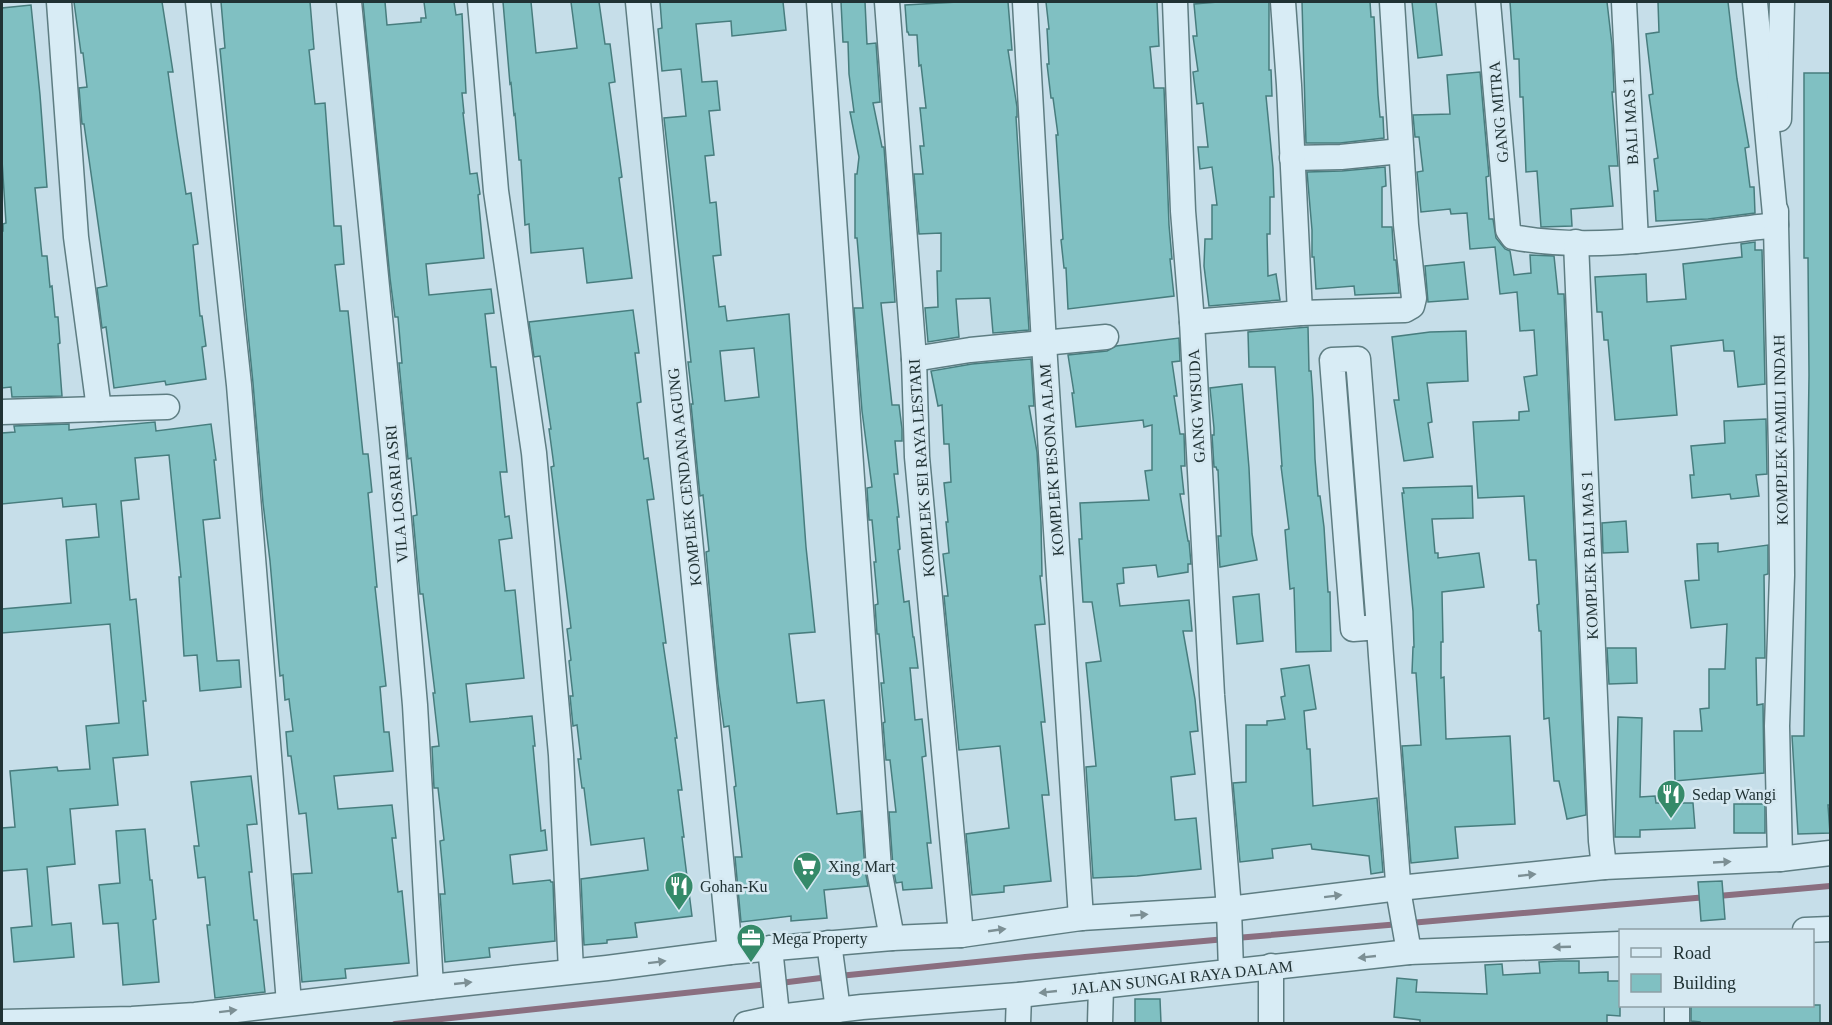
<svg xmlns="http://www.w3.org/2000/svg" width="1832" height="1025" font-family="Georgia,serif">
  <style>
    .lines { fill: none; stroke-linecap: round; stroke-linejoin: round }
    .stream { stroke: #8a6f80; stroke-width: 6 }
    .building { fill: #80c0c2; stroke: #477d7e; stroke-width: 1.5; fill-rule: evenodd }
    .minor-casing { stroke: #5e7d82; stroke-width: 27 }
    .minor { stroke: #d8ecf5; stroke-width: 24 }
    .oneway { fill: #7c8f94 }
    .labels { text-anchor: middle; stroke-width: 5; stroke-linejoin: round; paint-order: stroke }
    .street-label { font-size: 16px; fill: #203234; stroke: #d5e8f1 }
    .poi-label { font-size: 16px; fill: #203234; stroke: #d5e8f1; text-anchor: start }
  </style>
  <rect width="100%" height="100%" fill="#c6dee9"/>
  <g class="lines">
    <g class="stream">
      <polyline points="1718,896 1830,886"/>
      <polyline points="1410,923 1707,897"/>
      <polyline points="1236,938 1400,924"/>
      <polyline points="839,976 1025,957 1226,939"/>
      <polyline points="780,983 829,977"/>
      <polyline points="395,1024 769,984"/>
    </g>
  </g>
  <g class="building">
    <polygon points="74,2 162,2 173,72 168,72 177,136 186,194 191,193 198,244 193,245 200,316 202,316 206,346 202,347 206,379 166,385 165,381 114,388 106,327 102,328 97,288 107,286 84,124 82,124 79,88 87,87 83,53 81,53"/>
    <polygon points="221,2 310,2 314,49 309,50 315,104 325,103 334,226 341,226 344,264 335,265 340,311 348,311 363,454 368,454 372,492 368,493 377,587 375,587 386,686 380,687 384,732 389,732 393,771 334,776 338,809 392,805 396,838 392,838 398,892 402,891 409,963 345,969 346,978 302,982 293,874 312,873 306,813 299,814 291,756 288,756 286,732 293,731 289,699 285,700 283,675 280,676 270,561 263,503 253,383 220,49 225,48"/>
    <polygon points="363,2 385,2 387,25 421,22 421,18 426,18 424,2 454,2 456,15 462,14 466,93 462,93 464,113 463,113 470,174 477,173 480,194 478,195 484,258 426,264 429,295 491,289 494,313 485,314 491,367 496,367 507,472 500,472 505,517 509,516 512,538 499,540 505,591 515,590 524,678 466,684 470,722 532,716 535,746 533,746 541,831 545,830 547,850 510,855 513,884 550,880 551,882 553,882 555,941 489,948 490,957 445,962 440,894 445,894 440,841 444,840 438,788 434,788 432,747 439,746 433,693 435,693 423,594 420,594 413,516 417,515 411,458 408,459 399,363 402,363 398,317 395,317 390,278"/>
    <polygon points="503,2 531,2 536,53 577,48 571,2 599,2 605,44 610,44 615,82 609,83 622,177 619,178 632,278 587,283 583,248 531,253 529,224 525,225 521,160 519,160 515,114 514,115 511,83 510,84"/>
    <path d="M660 2H783L786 30 732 36 731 21 696 24 702 82 717 81 720 110 709 111 714 155 705 156 710 203 716 202 721 255 713 256 719 307 725 306 727 321 789 314 806 547 815 632 789 634 797 703 824 700 837 814 861 811 865 870 868 886 824 890 827 918 791 921V916L741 922 735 857H742L734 787 736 786 729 726 724 727 718 684 706 552 709 551 703 495 700 496 691 404H693L688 362H691L664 118 686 116 681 69 662 71 658 29 662 28ZM754 348 759 397 725 401 720 351Z"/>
    <polygon points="841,2 865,2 867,44 876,43 880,102 873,103 882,147 884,147 895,302 881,303 892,405 899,405 902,429 902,441 895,441 898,474 894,474 899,517 897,517 900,549 898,550 904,602 909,601 913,637 914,637 918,668 910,668 915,720 922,719 926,756 922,757 931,843 927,843 932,888 903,890 902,882 896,883 893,867 889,812 896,812 890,760 886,760 883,723 885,722 881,683 884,683 879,634 877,634 875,605 878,604 874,562 876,562 872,520 869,520 867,488 872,487 862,411 854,308 863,308 857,238 855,238 855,174 857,174 859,157 850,112 854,112 849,74 848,42 843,42"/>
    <polygon points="958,2 1008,2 1012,50 1008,50 1017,107 1017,117 1016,117 1029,330 993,333 990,298 956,299 959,337 928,342 925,308 938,307 937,271 941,271 941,233 919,234 914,174 923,174 920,146 924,146 920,108 926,108 921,65 919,66 917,35 909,35 908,32 907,32 905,5"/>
    <polygon points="1046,2 1157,2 1159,46 1150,47 1154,88 1164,88 1169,225 1172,259 1170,259 1174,296 1068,309 1066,268 1064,268 1061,240 1063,239 1056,135 1058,135 1053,98 1051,98 1047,64 1049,64 1047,29 1049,29"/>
    <polygon points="1218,2 1269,2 1269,70 1271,70 1272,96 1266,96 1273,168 1274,197 1270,197 1270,234 1267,234 1268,276 1276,274 1280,300 1209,306 1204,266 1205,239 1212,239 1212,205 1217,205 1212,167 1200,169 1198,147 1208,147 1203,103 1197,104 1193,72 1198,71 1193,36 1197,36 1194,4"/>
    <polygon points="1302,2 1370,2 1371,17 1374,17 1378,95 1380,117 1383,117 1384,138 1340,143 1306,143"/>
    <polygon points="1412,2 1436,2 1442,55 1418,58"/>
    <polygon points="1510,2 1607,2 1612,45 1614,92 1612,92 1618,166 1609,166 1613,206 1571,209 1572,226 1541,227 1537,171 1526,172 1523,97 1520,97 1519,59 1514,59"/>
    <polygon points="1658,2 1728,2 1737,79 1749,147 1745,148 1750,187 1754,187 1755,213 1708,219 1656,221 1654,191 1658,191 1654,159 1658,158 1649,95 1653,94 1646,34 1659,32"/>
    <polygon points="31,5 40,95 47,187 35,188 42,256 47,256 50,287 52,286 55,317 58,317 60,343 58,344 62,396 12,397 11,387 2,388 2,231 3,231 3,224 6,223 2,160 2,8"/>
    <polygon points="1480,72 1489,176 1486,177 1489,219 1493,219 1496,238 1505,249 1510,251 1514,275 1531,273 1530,255 1554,256 1558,294 1564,294 1586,815 1567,819 1559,781 1554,781 1549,718 1544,719 1541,631 1539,631 1537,605 1539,604 1536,560 1529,560 1524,496 1478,498 1473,422 1519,420 1519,412 1529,411 1524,377 1537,375 1534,330 1520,331 1517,292 1500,294 1495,247 1470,249 1467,213 1451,214 1450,209 1421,212 1417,172 1423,171 1419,137 1415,137 1413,115 1450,114 1447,75"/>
    <polygon points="1804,73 1830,73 1830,805 1828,805 1830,833 1798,834 1792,736 1804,736 1809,375 1808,258 1804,258"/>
    <polygon points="1385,167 1386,186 1382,187 1382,227 1392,227 1394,260 1396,260 1399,293 1355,295 1354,286 1316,289 1314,257 1312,257 1312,230 1307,172 1342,171"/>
    <polygon points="1755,242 1755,250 1762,250 1765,384 1738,387 1734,351 1724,351 1723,340 1671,346 1677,415 1615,420 1608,340 1604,340 1602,312 1597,312 1595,277 1646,274 1647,302 1686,299 1683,264 1742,257 1741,244"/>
    <polygon points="1464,262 1468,299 1428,302 1425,266"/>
    <polygon points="633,310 639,353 635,353 641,402 637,403 644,459 648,458 654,499 647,500 666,643 663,643 677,738 675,738 682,790 678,790 684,837 682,837 692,916 635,923 637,937 607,940 607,943 584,945 581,879 648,870 644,838 591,845 584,788 582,788 578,759 581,759 577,725 573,726 570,696 573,696 569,661 571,660 567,629 571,628 551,467 554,466 549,429 551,429 540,356 534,357 529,322"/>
    <polygon points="1308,327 1309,371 1311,371 1313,399 1315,459 1318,496 1320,496 1324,527 1328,592 1330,592 1331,651 1296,652 1294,588 1290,589 1285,530 1289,529 1281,466 1282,466 1275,367 1249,367 1248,332"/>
    <polygon points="1466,331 1468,381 1427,383 1432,422 1428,423 1433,457 1404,461 1394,400 1399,400 1392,337 1430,332"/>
    <polygon points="1179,338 1180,361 1172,362 1177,396 1174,396 1180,434 1184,434 1185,466 1181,466 1184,494 1180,494 1188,541 1189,541 1191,564 1188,564 1188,572 1158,577 1156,565 1123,568 1124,583 1117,584 1120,606 1189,600 1192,631 1183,631 1195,699 1198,731 1190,732 1195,774 1171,777 1175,820 1196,818 1201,869 1137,876 1093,878 1086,767 1096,766 1086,663 1101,661 1092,602 1083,602 1079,539 1082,539 1080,503 1149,500 1145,471 1152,470 1152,425 1144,427 1143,420 1076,427 1072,393 1074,393 1068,355 1107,351 1116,346"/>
    <polygon points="1031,359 1034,406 1029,406 1037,452 1041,522 1042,576 1040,576 1045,624 1035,625 1045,722 1041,722 1049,795 1042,795 1051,881 1004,886 1004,892 972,895 966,834 1009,828 1000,746 959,750 944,596 948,596 943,554 949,553 946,522 948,522 944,483 951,482 949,444 944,444 942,405 938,406 931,371 972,364"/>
    <polygon points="1242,384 1249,468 1252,534 1257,560 1220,567 1218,536 1221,536 1218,470 1217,470 1216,467 1214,467 1212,435 1214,435 1214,428 1210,388"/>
    <polygon points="1766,419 1767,474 1756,475 1759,496 1731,499 1730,494 1692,498 1690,475 1694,475 1691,446 1725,443 1724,421"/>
    <polygon points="155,422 156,431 211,424 216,460 214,460 220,518 203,520 217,661 239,660 241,687 200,691 197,655 184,656 179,577 181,577 169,455 135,458 139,499 121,501 130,600 136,599 146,701 143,701 148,755 113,758 118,805 70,809 75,864 47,867 52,925 71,923 74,957 14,962 11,928 32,926 27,869 2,871 2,828 15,827 10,771 57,767 58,771 90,769 86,726 119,723 110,624 2,633 2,609 71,603 66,540 99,537 96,504 63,507 62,498 2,504 2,433 15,432 14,426 69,424 69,430"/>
    <polygon points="1472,486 1473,518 1432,519 1435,553 1438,553 1438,558 1479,553 1484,587 1442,592 1443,642 1441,642 1441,678 1444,677 1446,739 1510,736 1515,824 1455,827 1458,858 1411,863 1402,746 1421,745 1416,673 1412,673 1413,647 1414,647 1413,611 1402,493 1404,493 1403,488"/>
    <polygon points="1626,521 1628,552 1603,553 1602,523"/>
    <polygon points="1718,543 1718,552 1768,545 1768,574 1764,575 1765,658 1756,658 1757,705 1763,704 1764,773 1675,781 1674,731 1702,731 1700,709 1709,708 1709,669 1725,669 1727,624 1691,628 1685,581 1699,580 1697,544"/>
    <polygon points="1259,594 1263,641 1237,644 1233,597"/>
    <polygon points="1607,648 1636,648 1637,683 1609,684"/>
    <polygon points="1309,665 1316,709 1304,711 1307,749 1310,749 1313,806 1377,798 1383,872 1371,874 1369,856 1312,849 1311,844 1272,849 1273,858 1240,862 1233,783 1246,782 1246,725 1267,725 1267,721 1285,719 1281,697 1285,696 1281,669"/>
    <polygon points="1618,717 1642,718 1640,797 1655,796 1656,803 1693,803 1695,828 1640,830 1640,837 1615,837"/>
    <polygon points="251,776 257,824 247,825 252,872 249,872 254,920 257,920 265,992 215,998 207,925 210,925 205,877 198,878 194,846 199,846 191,782"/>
    <rect x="1734" y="804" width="31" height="29"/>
    <polygon points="145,829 150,880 152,880 156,919 153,920 159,982 123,985 118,923 103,924 99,885 120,883 116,831"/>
    <polygon points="1722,881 1725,919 1701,921 1698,882"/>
    <polygon points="1559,961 1579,961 1579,973 1608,972 1608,981 1620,981 1620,1016 1607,1015 1607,1023 1420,1023 1420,1020 1394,1017 1397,978 1417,980 1416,992 1487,994 1485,965 1502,964 1503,975 1540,973 1539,962"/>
    <polygon points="1135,999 1160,999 1161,1023 1135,1023"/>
    <polygon points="1691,1005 1820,1005 1820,1023 1700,1023 1700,1022 1691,1021"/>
  </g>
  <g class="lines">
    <g class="minor-casing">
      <g id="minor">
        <polyline points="198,2 239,385 289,1003"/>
        <polyline points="349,2 392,439 415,705 431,987"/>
        <polyline points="480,2 496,191 534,453 561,755 571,971"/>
        <polyline points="638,2 730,952"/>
        <polyline points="819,2 879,869 892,938"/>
        <polyline points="887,2 914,359 917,457 961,935"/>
        <polyline points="1025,2 1044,344 1081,918"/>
        <polyline points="1175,2 1183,211 1192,322 1212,695 1229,909 1231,971"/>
        <path d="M1488 2 1508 230 1513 237C1594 253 1694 234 1776 225V211"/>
        <polyline points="1624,2 1636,241"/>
        <polyline points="1755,2 1776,225 1781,451 1782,575 1777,726 1780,859"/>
        <polyline points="1779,119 1782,2"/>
        <polyline points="1292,158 1341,157 1401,151"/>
        <polyline points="1576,242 1601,841 1604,867"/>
        <polyline points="1300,313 1405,310 1412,306 1414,298 1406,225 1392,2"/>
        <polyline points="1192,322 1300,313 1289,85 1283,2"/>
        <polyline points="914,359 970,350 1106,337"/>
        <polyline points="99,409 167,407"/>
        <polyline points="2,412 99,409 76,237 59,2"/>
        <polyline points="1379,627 1353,629 1332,360 1358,359 1379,627 1381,656 1399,895 1409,952"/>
        <polyline points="1805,930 1830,929"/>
        <polyline points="829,943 838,1010"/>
        <polyline points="770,948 778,1024"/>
        <polyline points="2,1022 132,1019 195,1015 431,987 607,968 730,952 892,938 961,935 1081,918 1229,909 1399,888 1604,867 1780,859 1830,853"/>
        <polyline points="746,1024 778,1017 862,1007 1019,995 1409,952 1620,944"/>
        <polyline points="1018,1024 1019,995"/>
        <polyline points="1100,1024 1101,986"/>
        <polyline points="1271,1024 1271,966"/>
        <polyline points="1677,1024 1677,1006"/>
      </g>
    </g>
    <use href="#minor" class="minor"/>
  </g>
  <defs><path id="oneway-solid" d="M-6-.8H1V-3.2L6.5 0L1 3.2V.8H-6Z" transform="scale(1.5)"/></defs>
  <g class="oneway">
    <use href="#oneway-solid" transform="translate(1722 862) rotate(-3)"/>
    <use href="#oneway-solid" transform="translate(1527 875) rotate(-6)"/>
    <use href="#oneway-solid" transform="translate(1333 896) rotate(-7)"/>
    <use href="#oneway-solid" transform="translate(1139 915) rotate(-4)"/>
    <use href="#oneway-solid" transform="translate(997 930) rotate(-8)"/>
    <use href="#oneway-solid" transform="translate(1562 947) rotate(178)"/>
    <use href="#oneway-solid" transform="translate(1367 957) rotate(174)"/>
    <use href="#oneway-solid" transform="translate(657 962) rotate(-7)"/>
    <use href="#oneway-solid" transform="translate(463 983) rotate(-6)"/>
    <use href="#oneway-solid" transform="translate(1048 992) rotate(174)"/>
    <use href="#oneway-solid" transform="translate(228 1011) rotate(-7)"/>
  </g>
  <defs>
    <g id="restaurant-pin" transform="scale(1.5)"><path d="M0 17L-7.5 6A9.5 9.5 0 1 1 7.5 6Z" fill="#358a69" stroke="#d5e8f1"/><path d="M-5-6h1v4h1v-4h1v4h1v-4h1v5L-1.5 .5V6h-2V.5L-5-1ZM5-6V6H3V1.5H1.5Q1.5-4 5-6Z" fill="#fff"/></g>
    <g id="supermarket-pin" transform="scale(1.5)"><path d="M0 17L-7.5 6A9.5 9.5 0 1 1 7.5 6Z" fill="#358a69" stroke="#d5e8f1"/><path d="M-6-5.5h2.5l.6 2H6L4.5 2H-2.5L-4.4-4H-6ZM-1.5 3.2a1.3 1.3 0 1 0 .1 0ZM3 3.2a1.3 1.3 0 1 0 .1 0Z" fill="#fff"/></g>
    <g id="office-pin" transform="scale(1.5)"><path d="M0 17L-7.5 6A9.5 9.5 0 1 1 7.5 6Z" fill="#358a69" stroke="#d5e8f1"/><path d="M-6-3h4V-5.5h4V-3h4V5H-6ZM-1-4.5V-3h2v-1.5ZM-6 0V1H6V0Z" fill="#fff"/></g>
  </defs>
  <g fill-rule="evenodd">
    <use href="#restaurant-pin" x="1671" y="794"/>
    <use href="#supermarket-pin" x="807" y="866"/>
    <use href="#restaurant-pin" x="679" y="886"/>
    <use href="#office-pin" x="751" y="938"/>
  </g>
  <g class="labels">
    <g class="street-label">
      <text transform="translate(1498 112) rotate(-95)" y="6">GANG MITRA</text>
      <text transform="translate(1630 121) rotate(-93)" y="6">BALI MAS 1</text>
      <text transform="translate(1196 406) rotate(-93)" y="6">GANG WISUDA</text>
      <text transform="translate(1780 430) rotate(-91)" y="6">KOMPLEK FAMILI INDAH</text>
      <text transform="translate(1051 460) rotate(-94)" y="6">KOMPLEK PESONA ALAM</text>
      <text transform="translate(921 468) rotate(-94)" y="6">KOMPLEK SEI RAYA LESTARI</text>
      <text transform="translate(684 477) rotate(-96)" y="6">KOMPLEK CENDANA AGUNG</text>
      <text transform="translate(396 494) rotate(-95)" y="6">VILA LOSARI ASRI</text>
      <text transform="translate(1589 555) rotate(-92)" y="6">KOMPLEK BALI MAS 1</text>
      <text transform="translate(1182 977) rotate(-6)" y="6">JALAN SUNGAI RAYA DALAM</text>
    </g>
    <g class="poi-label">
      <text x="1692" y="800">Sedap Wangi</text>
      <text x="828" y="872">Xing Mart</text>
      <text x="700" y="892">Gohan-Ku</text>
      <text x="772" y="944">Mega Property</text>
    </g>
  </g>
  <rect width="1832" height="1025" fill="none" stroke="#203234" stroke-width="6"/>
  <rect x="1619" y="929" width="195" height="78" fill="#d5e8f1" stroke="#8d9fa5" stroke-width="1.5"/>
  <rect x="1631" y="948" width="30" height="9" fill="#d8ecf5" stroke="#8d9fa5" stroke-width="1.5"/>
  <text x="1673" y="959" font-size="18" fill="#203234">Road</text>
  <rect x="1631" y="974" width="30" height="18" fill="#80c0c2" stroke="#8d9fa5" stroke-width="1.5"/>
  <text x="1673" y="989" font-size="18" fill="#203234">Building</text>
</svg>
